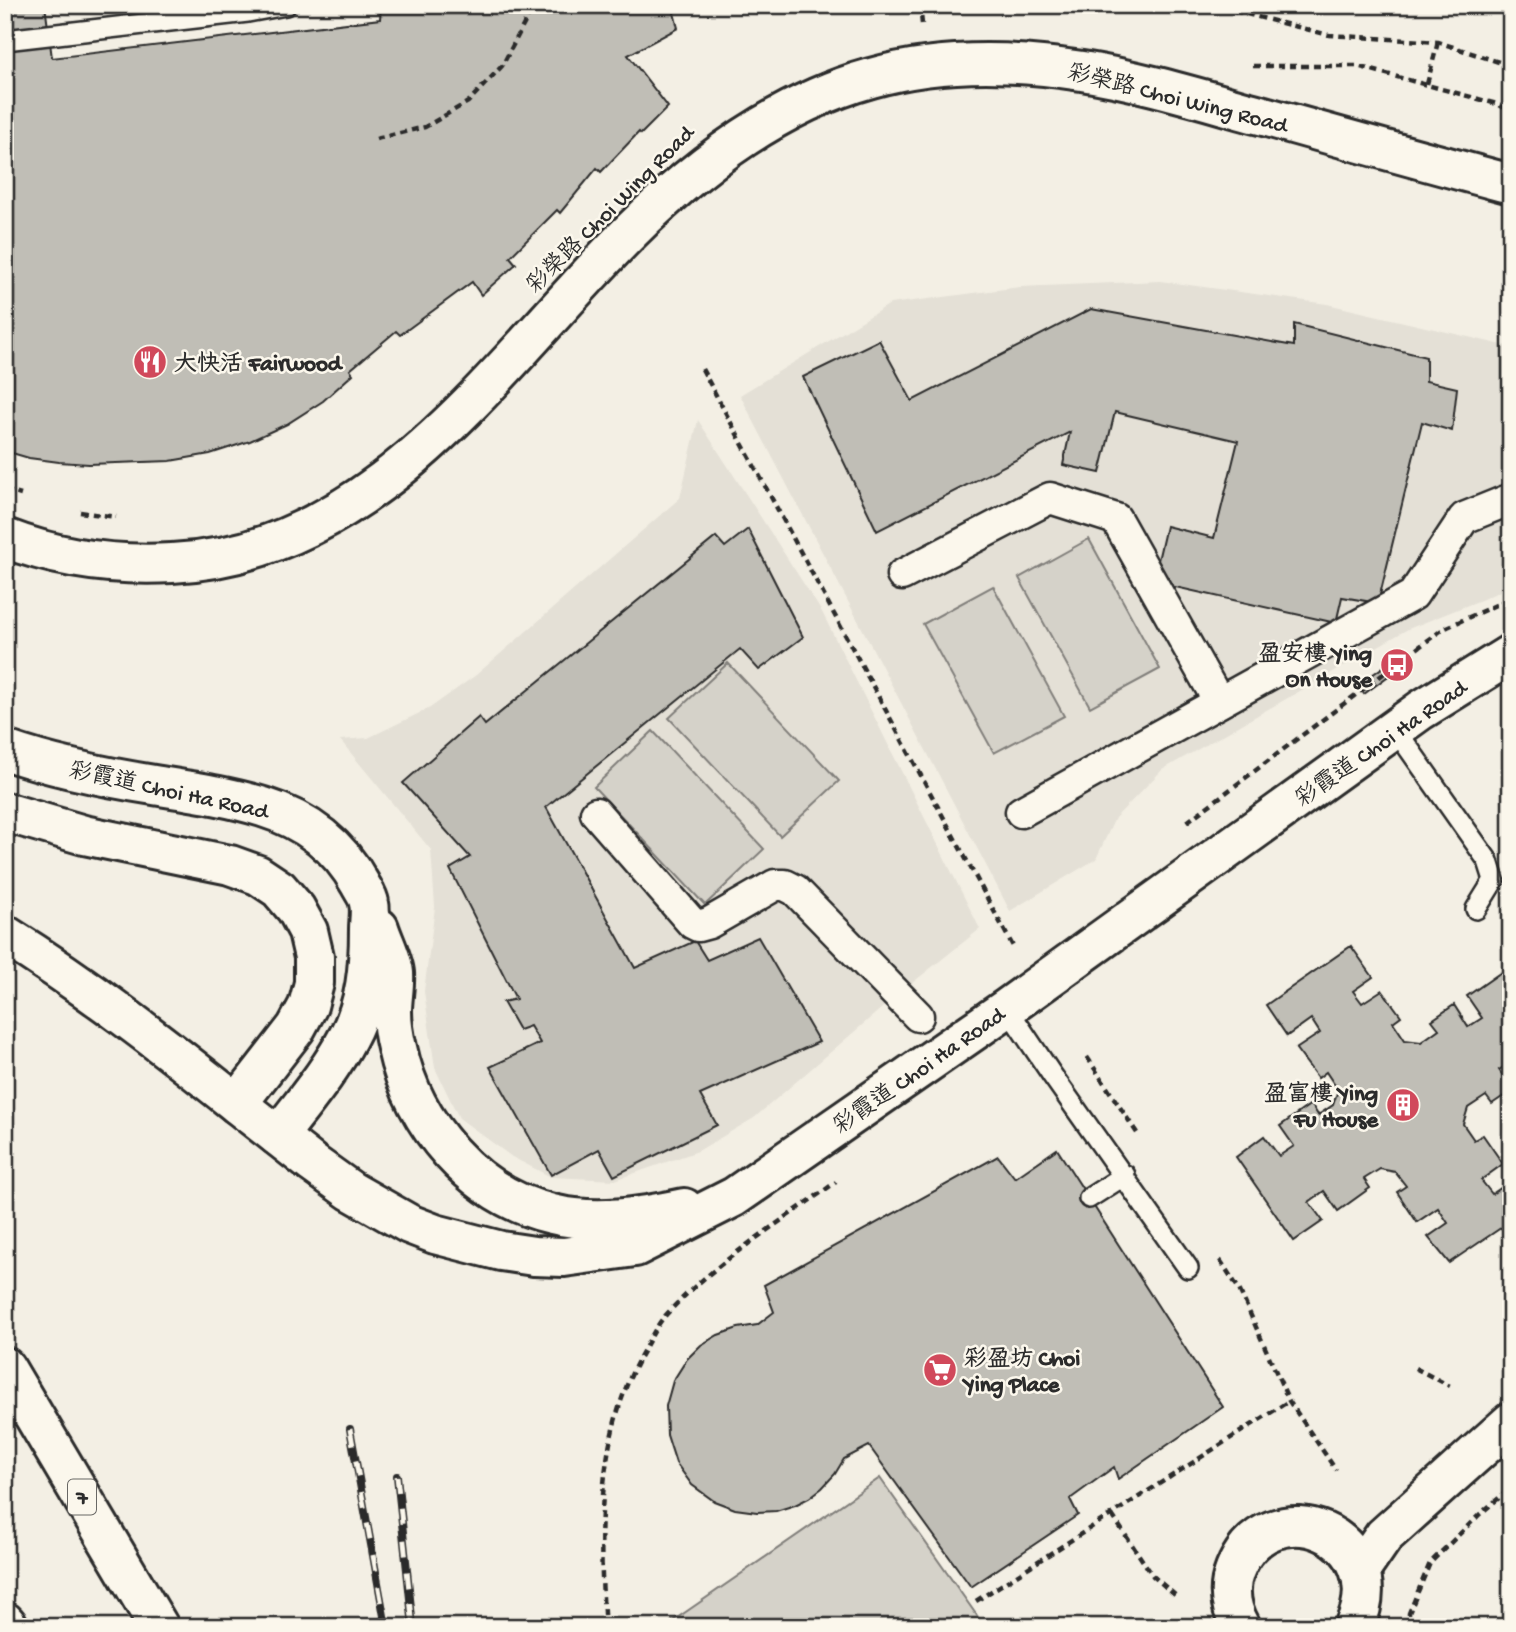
<svg xmlns="http://www.w3.org/2000/svg" width="1516" height="1632" font-family="'Gochi Hand','LXGW WenKai TC',sans-serif">
  <style>
    .built { fill: #e4e0d6 }
    .green { fill: #d5d2c9; stroke: #807e7a; stroke-width: 2 }
    .building { fill: #c0beb6; stroke: #2b2b2b; stroke-width: 2 }
    .lines { fill: none; stroke-linecap: round; stroke-linejoin: round }
    .service-casing { stroke: #2b2b2b; stroke-width: 24 }
    .pedestrian-casing { stroke: #2b2b2b; stroke-width: 35 }
    .minor-casing { stroke: #2b2b2b; stroke-width: 44 }
    .tertiary-casing { stroke: #2b2b2b; stroke-width: 44 }
    .primary-casing { stroke: #2b2b2b; stroke-width: 44 }
    .trunk-casing { stroke: #2b2b2b; stroke-width: 44 }
    .path { stroke: #2b2b2b; stroke-width: 4.5; stroke-dasharray: 7 5; stroke-linecap: butt }
    .service { stroke: #fbf7ec; stroke-width: 19 }
    .pedestrian { stroke: #fbf7ec; stroke-width: 30 }
    .minor { stroke: #fbf7ec; stroke-width: 38 }
    .tertiary { stroke: #fbf7ec; stroke-width: 38 }
    .primary { stroke: #fbf7ec; stroke-width: 38 }
    .trunk { stroke: #fbf7ec; stroke-width: 38 }
    .rail-casing { stroke: #2b2b2b; stroke-width: 8 }
    .rail { stroke: #fbf7ec; stroke-width: 5; stroke-dasharray: 16; stroke-linecap: butt }
    .labels { text-anchor: middle; stroke-width: 5; stroke-linejoin: round; paint-order: stroke }
    .shield { fill: #fbf7ec; stroke: #696865; stroke-width: 2 }
    .shield-label { font-size: 21px; font-weight: bold; fill: #2b2b2b }
    .street-label { font-size: 23px; fill: #2b2b2b; stroke: #fbf7ec }
    .poi-label { font-size: 23px; font-weight: bold; fill: #2b2b2b; stroke: #fbf7ec; text-anchor: start }
  </style>
  <rect width="100%" height="100%" fill="#f3efe4"/>
  <filter id="ink" filterUnits="userSpaceOnUse"><feTurbulence type="fractalNoise" baseFrequency=".0143" numOctaves="2"/><feDisplacementMap in="SourceGraphic" scale="14" xChannelSelector="R" yChannelSelector="G"/><feConvolveMatrix kernelMatrix="1 2 1 2 8 2 1 2 1" color-interpolation-filters="sRGB"/></filter>
  <g filter="url(#ink)">
    <g class="built">
      <polygon points="1160,281 1327,304 1511,347 1511,586 1483,599 1408,629 1162,770 1115,818 1096,859 1010,911 740,395 890,304 1020,287"/>
      <polygon points="698,420 822,612 980,929 897,995 754,1118 698,1151 615,1180 551,1177 512,1157 459,1118 435,1068 424,991 435,907 431,850 340,740 368,738 430,708 476,675 680,498"/>
    </g>
    <g class="green">
      <polygon points="1089,539 1160,669 1090,707 1019,578"/>
      <polygon points="993,586 1064,716 994,753 923,624"/>
      <polygon points="728,663 839,781 780,836 669,718"/>
      <polygon points="653,731 764,849 705,905 594,787"/>
      <polygon points="880,1478 985,1627 664,1627"/>
    </g>
    <g class="building">
      <polygon points="18,5 45,5 52,58 380,19 381,5 430,5 430,13 475,8 477,5 672,5 678,28 628,55 668,107 641,134 639,132 601,172 597,168 560,213 557,210 510,257 516,264 481,295 472,282 400,335 396,331 350,370 353,374 323,401 287,424 250,441 210,454 170,461 89,464 59,462 29,458 5,451 5,11 18,9"/>
      <polygon points="1091,309 1294,346 1294,324 1426,357 1426,381 1457,388 1452,431 1422,422 1378,603 1342,597 1336,623 1153,582 1166,526 1214,538 1238,441 1115,412 1100,473 1063,465 1070,432 877,531 803,377 879,340 912,401"/>
      <polygon points="748,529 803,637 759,670 740,649 546,807 635,968 695,941 707,960 758,937 819,1042 700,1095 717,1125 614,1176 599,1149 551,1175 490,1067 540,1043 530,1026 519,1030 503,1002 516,999 450,869 470,857 403,783 479,717 485,725 716,537 725,547"/>
      <polygon points="1393,660 1399,668 1364,694 1358,685"/>
      <polygon points="1351,946 1373,977 1353,991 1362,1003 1382,990 1401,1016 1393,1022 1405,1040 1421,1042 1439,1029 1432,1020 1454,1005 1468,1027 1482,1018 1467,996 1500,973 1511,988 1511,1062 1499,1070 1511,1087 1511,1091 1492,1104 1486,1096 1468,1108 1463,1124 1474,1140 1483,1135 1503,1164 1481,1180 1492,1194 1511,1181 1511,1221 1449,1263 1428,1237 1448,1223 1438,1208 1417,1222 1397,1192 1406,1186 1395,1172 1380,1169 1364,1179 1370,1188 1338,1211 1324,1191 1309,1202 1323,1221 1294,1241 1236,1157 1264,1136 1279,1156 1294,1146 1280,1126 1311,1104 1318,1115 1333,1105 1338,1090 1326,1072 1318,1078 1296,1049 1320,1033 1311,1019 1287,1036 1266,1005"/>
      <polygon points="1057,1149 1223,1407 1118,1479 1114,1467 1070,1499 1078,1515 971,1587 869,1446 844,1459 835,1474 822,1488 809,1498 795,1505 776,1511 757,1512 735,1509 714,1501 692,1485 676,1463 667,1435 666,1406 673,1381 687,1359 701,1345 718,1335 738,1328 757,1325 774,1312 764,1285 998,1156 1015,1178"/>
    </g>
    <g class="lines">
      <g class="service-casing">
        <g id="service">
          <polyline points="5,40 248,12 286,5"/>
          <polyline points="1395,729 1488,861 1494,880 1476,909"/>
          <polyline points="1007,1008 1052,1075 1188,1268"/>
          <polyline points="1089,1198 1125,1175"/>
        </g>
      </g>
      <g class="pedestrian-casing">
        <g id="pedestrian">
          <polyline points="902,575 1050,498 1116,519 1219,702"/>
          <polyline points="1021,812 1413,595 1464,518 1511,499"/>
          <polyline points="596,813 692,923 698,926 709,923 775,885 785,885 795,890 918,1016"/>
        </g>
      </g>
      <g class="minor-casing">
        <path id="minor" d="M5 538C59 559 115 566 172 563 377 553 498 364 629 233 697 165 777 104 871 78 938 59 1013 60 1082 71 1144 81 1204 100 1264 116 1346 139 1428 162 1511 184"/>
      </g>
      <g class="tertiary-casing">
        <g id="tertiary">
          <path d="M5 750C53 767 104 777 154 785 191 791 228 796 263 807 305 820 339 845 360 884 363 890 368 896 369 903 371 911 369 921 369 929 369 966 366 1004 348 1037 329 1073 302 1104 278 1136"/>
          <polyline points="5,812 84,835 230,865 258,875 279,889 296,909 308,931 314,957 314,983 308,1006 296,1028 237,1104 312,1163 351,1191 409,1224 435,1234 501,1251 534,1256 564,1257 635,1247 734,1197 1007,1008 1421,710 1511,654"/>
          <path d="M379 928C383 941 393 960 394 973 395 985 392 998 392 1011 392 1022 394 1036 397 1048 413 1124 474 1196 552 1214 596 1225 641 1217 684 1208"/>
          <polyline points="1360,1571 1384,1536 1511,1422"/>
          <path d="M1241 1627C1231 1609 1227 1590 1235 1570 1269 1484 1397 1535 1354 1627"/>
        </g>
      </g>
      <g class="primary-casing">
        <path id="primary" d="M5 935C87 986 162 1044 237 1104"/>
      </g>
      <g class="trunk-casing">
        <g id="trunk">
          <polyline points="5,1367 159,1627"/>
          <polyline points="5,1622 9,1627"/>
        </g>
      </g>
      <g class="path">
        <polyline points="920,5 922,24"/>
        <polyline points="1211,5 1329,35 1438,42 1511,66"/>
        <polyline points="1253,66 1357,66 1497,104 1511,111"/>
        <polyline points="1427,84 1438,42"/>
        <polyline points="376,139 425,127 468,102 502,66 534,5"/>
        <polyline points="702,369 1015,950"/>
        <polyline points="5,490 21,495"/>
        <polyline points="80,512 116,517"/>
        <polyline points="1187,822 1443,629 1511,598"/>
        <polyline points="1087,1057 1139,1136"/>
        <polyline points="1220,1260 1239,1289 1289,1401 1336,1470"/>
        <polyline points="1415,1368 1450,1386"/>
        <polyline points="1112,1515 1153,1576 1175,1595"/>
        <polyline points="976,1601 1289,1401"/>
        <path d="M605 1627C598 1533 596 1432 645 1348 651 1337 657 1325 665 1316 711 1265 779 1223 836 1182"/>
        <polyline points="1409,1627 1409,1613 1430,1563 1480,1514 1511,1488"/>
      </g>
      <use href="#service" class="service"/>
      <use href="#pedestrian" class="pedestrian"/>
      <use href="#minor" class="minor"/>
      <use href="#tertiary" class="tertiary"/>
      <use href="#primary" class="primary"/>
      <use href="#trunk" class="trunk"/>
      <g class="rail-casing">
        <g id="rail">
          <polyline points="350,1429 386,1627"/>
          <polyline points="397,1476 413,1627"/>
        </g>
      </g>
      <use href="#rail" class="rail"/>
    </g>
  </g>
  <defs>
    <g id="restaurant-disc" transform="scale(1.75)"><circle r="9.5" fill="#d1495b" stroke="#fbf7ec"/><path d="M-5-6h1v4h1v-4h1v4h1v-4h1v5L-1.5 .5V6h-2V.5L-5-1ZM5-6V6H3V1.5H1.5Q1.5-4 5-6Z" fill="#fff"/></g>
    <g id="bus-disc" transform="scale(1.75)"><circle r="9.5" fill="#d1495b" stroke="#fbf7ec"/><path d="M-5-6H5V4H4V6H2V4H-2V6H-4V4H-5ZM-3.5-4V0h7V-4ZM-3.5 1.2v1.5H-2V1.2ZM2 1.2v1.5H3.5V1.2Z" fill="#fff"/></g>
    <g id="building-disc" transform="scale(1.75)"><circle r="9.5" fill="#d1495b" stroke="#fbf7ec"/><path d="M-4-6H4V6H1V3H-1V6H-4ZM-2.5-4.3h1.7v1.8h-1.7ZM.8-4.3h1.7v1.8H.8ZM-2.5-1h1.7V.8h-1.7ZM.8-1h1.7V.8H.8Z" fill="#fff"/></g>
    <g id="supermarket-disc" transform="scale(1.75)"><circle r="9.5" fill="#d1495b" stroke="#fbf7ec"/><path d="M-6-5.5h2.5l.6 2H6L4.5 2H-2.5L-4.4-4H-6ZM-1.5 3.2a1.3 1.3 0 1 0 .1 0ZM3 3.2a1.3 1.3 0 1 0 .1 0Z" fill="#fff"/></g>
  </defs>
  <g fill-rule="evenodd">
    <use href="#restaurant-disc" x="150" y="362"/>
    <use href="#bus-disc" x="1397" y="665"/>
    <use href="#building-disc" x="1403" y="1105"/>
    <use href="#supermarket-disc" x="940" y="1370"/>
  </g>
  <g class="labels">
    <rect class="shield" x="68" y="1479.5" width="28" height="35" rx="5"/>
    <g class="shield-label">
      <text x="82" y="1504">7</text>
    </g>
    <g class="street-label">
      <text transform="translate(1178 97) rotate(14)" y="8">彩榮路 Choi Wing Road</text>
      <text transform="translate(609 208) rotate(-45)" y="8">彩榮路 Choi Wing Road</text>
      <text transform="translate(1380 742) rotate(-35)" y="8">彩霞道 Choi Ha Road</text>
      <text transform="translate(169 789) rotate(12)" y="8">彩霞道 Choi Ha Road</text>
      <text transform="translate(918 1069) rotate(-35)" y="8">彩霞道 Choi Ha Road</text>
    </g>
    <g class="poi-label">
      <text x="174" y="370">大快活 Fairwood</text>
      <text x="1372" y="660" text-anchor="end">盈安樓 Ying<tspan x="1372" dy="26">On House</tspan></text>
      <text x="1378" y="1100" text-anchor="end">盈富樓 Ying<tspan x="1378" dy="26">Fu House</tspan></text>
      <text x="964" y="1365">彩盈坊 Choi<tspan x="964" dy="26">Ying Place</tspan></text>
    </g>
  </g>
  <rect width="1516" height="1632" fill="none" stroke="#fbf7ec" stroke-width="28"/>
  <rect x="14" y="14" width="1488" height="1604" fill="none" stroke="#2b2b2b" stroke-width="2.5" filter="url(#ink)"/>
</svg>
